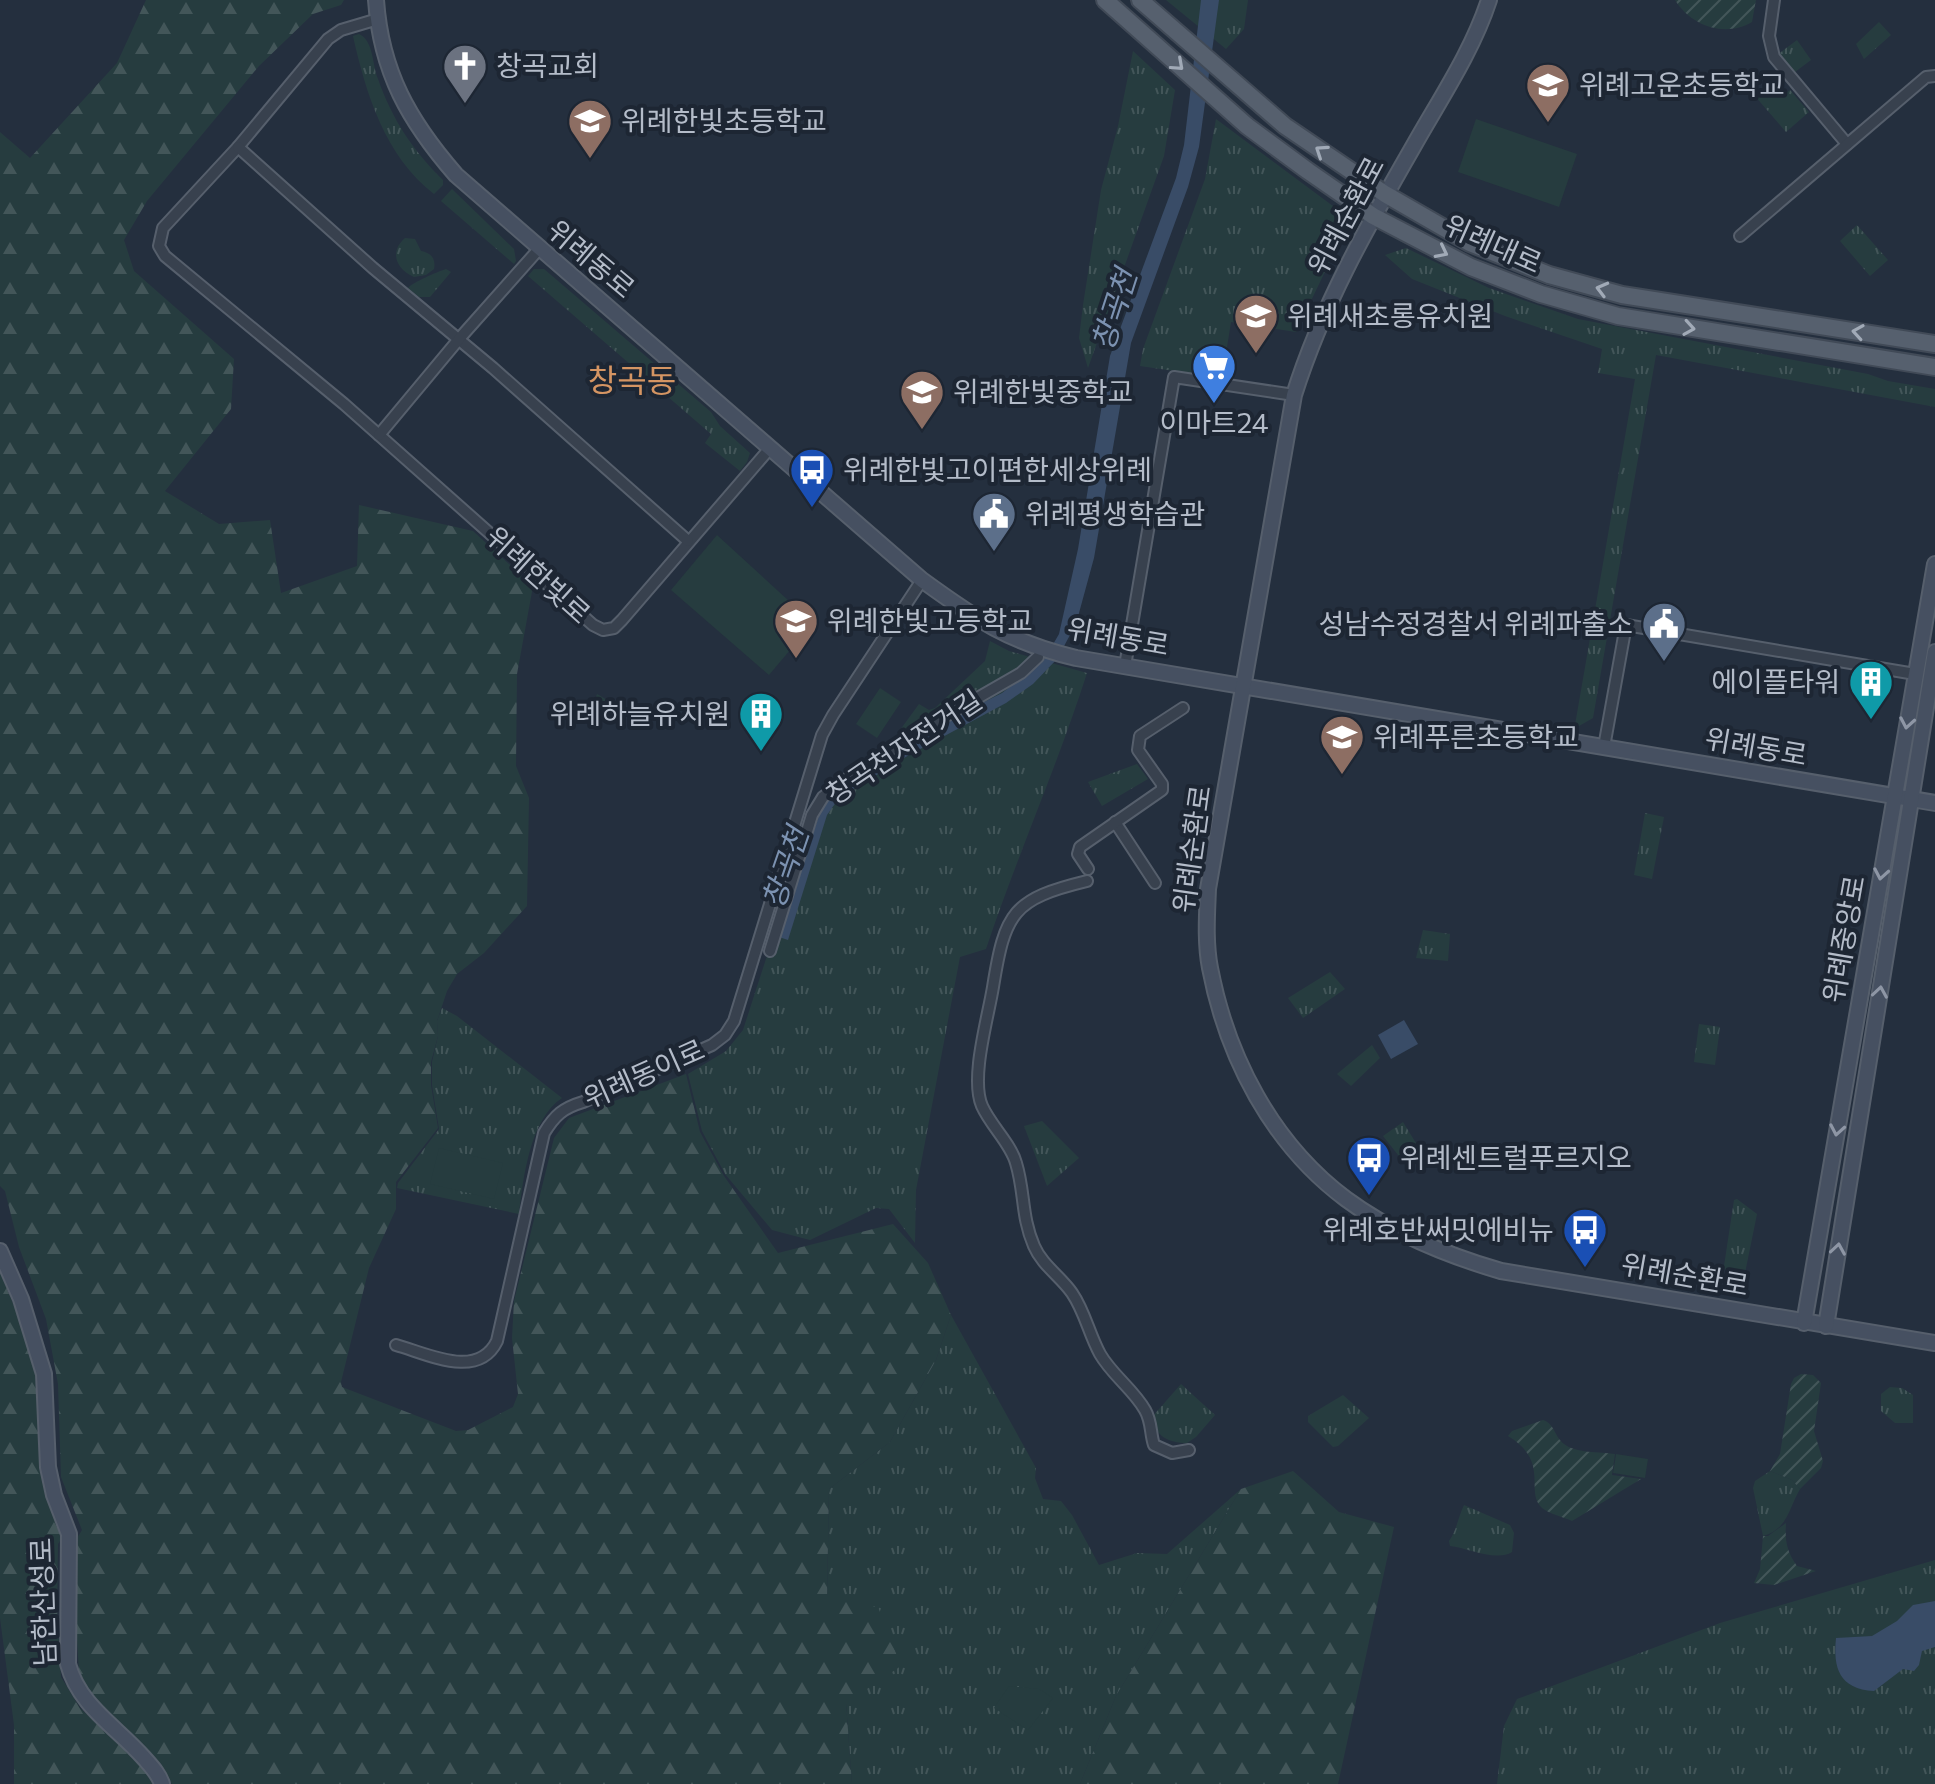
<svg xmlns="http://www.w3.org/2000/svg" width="1935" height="1784" font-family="Commissioner,'Noto Sans KR',sans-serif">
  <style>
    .grass { fill: url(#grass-tufts) }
    .forest { fill: url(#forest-firs) }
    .garden { fill: url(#garden-furrows) }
    .pitch { fill: #263c3f }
    .water { fill: #394c67 }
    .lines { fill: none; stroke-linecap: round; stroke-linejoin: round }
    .street-casing { stroke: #565f6c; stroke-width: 14 }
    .secondary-casing { stroke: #565f6c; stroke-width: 18 }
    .primary-casing { stroke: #414a57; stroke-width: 20 }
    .street { stroke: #38414e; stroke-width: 10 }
    .secondary { stroke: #465061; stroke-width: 14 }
    .primary { stroke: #56606e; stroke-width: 16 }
    .oneway { stroke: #a1aab7 }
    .oneway2 { stroke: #8e96a5 }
    .labels { text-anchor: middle; stroke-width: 8; stroke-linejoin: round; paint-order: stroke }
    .poi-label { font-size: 28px; fill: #b4bcc9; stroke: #1d2633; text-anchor: start }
    .street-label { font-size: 28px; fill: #b4bcc9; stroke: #1d2633 }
    .water-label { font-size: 30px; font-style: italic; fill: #7c92b1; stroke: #1d2633 }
    .quarter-label { font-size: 32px; fill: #d59563; stroke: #1d2633 }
  </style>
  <defs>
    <pattern id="grass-tufts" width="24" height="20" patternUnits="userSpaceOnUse" patternTransform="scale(2)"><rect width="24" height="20" fill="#263c3f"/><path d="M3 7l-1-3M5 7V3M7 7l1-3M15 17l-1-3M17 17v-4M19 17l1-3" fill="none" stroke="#435659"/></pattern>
    <pattern id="forest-firs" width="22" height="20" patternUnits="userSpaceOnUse" patternTransform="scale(2)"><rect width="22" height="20" fill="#263c3f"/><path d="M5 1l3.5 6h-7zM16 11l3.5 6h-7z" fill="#435659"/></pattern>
    <pattern id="garden-furrows" width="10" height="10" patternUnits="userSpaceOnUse" patternTransform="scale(2)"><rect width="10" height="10" fill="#263c3f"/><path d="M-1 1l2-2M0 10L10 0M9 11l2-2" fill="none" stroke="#435659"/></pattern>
  </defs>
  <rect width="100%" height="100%" fill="#242f3e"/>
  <g class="grass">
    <polygon points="1166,0 1248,0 1244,29 1226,49"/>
    <polygon points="1879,22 1891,35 1864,59 1856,44"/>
    <path d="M359 34C374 41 372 65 378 79 392 119 413 151 443 180V185L434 194C385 156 366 94 353 36Z"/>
    <polygon points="1797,40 1811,60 1791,75 1777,55"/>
    <polygon points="1133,51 1175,90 1164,156 1088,368 1079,338 1083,305 1101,190 1118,126"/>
    <polygon points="1767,83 1780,97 1790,90 1809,112 1786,132 1754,95"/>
    <polygon points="1216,119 1341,212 1345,230 1296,332 1231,322 1222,378 1140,366 1143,349 1205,179"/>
    <polygon points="452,189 514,249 516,261 514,264 441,201"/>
    <polygon points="1857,225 1888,260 1870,276 1840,241"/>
    <path d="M405 238 415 239 421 251C431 253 436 258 434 269L426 275 414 277C396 269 389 252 405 238Z"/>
    <polygon points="1406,248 1489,288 1578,319 1868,374 1888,381 1935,389 1935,407 1656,355 1593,718 1579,726 1575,725 1635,379 1598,373 1602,349 1505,316 1412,279 1385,255"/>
    <path d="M446 269 451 272 430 297H419L408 288C413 282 437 272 446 269Z"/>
    <polygon points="534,269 544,269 711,412 720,426 750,453 747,462 740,471 705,443 711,434 528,276"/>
    <path d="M990 641 1009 651 1087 673C1057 767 1017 856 986 949L960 957 916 1190 915 1243 889 1209 876 1208 810 1240 772 1230 725 1174 702 1131 688 1074 726 1051 743 1030 818 798 845 774 884 752 919 704 929 710 935 708 985 661Z"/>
    <polygon points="597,694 624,710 618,721 593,715 591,711"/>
    <polygon points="1137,764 1148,779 1102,806 1088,782"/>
    <polygon points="1645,813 1664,817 1652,879 1634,875"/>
    <polygon points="1423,930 1450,934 1448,961 1416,958"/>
    <polygon points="1330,972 1345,989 1303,1018 1288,998"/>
    <path d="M442 1008 457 1016 562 1098C530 1119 523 1178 519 1214L397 1188 398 1183 439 1129 432 1085V1062L438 1036 437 1021Z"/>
    <polygon points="1699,1024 1720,1027 1715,1065 1694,1062"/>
    <polygon points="1372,1045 1380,1058 1351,1086 1337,1074"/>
    <polygon points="1042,1121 1079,1158 1047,1186 1024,1126"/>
    <polygon points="1403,1122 1419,1148 1406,1165 1383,1136"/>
    <polygon points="1737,1199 1757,1214 1745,1273 1725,1270 1724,1266 1734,1200"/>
    <polygon points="951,1315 1036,1468 1035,1478 1043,1499 1061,1501 1072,1515 1099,1565 1137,1553 1167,1554 1241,1489 1116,1696 1080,1784 852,1784 846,1703 827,1599 829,1489 890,1442 936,1360"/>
    <path d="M1181 1384 1215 1415 1196 1437 1187 1443C1168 1443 1155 1436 1152 1417Z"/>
    <polygon points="1890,1387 1902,1388 1913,1395 1913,1423 1895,1423 1881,1411 1881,1394"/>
    <polygon points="1343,1395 1369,1418 1338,1446 1333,1447 1308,1422 1308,1416"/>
    <path d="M1770 1471 1792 1480 1800 1489C1789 1508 1787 1530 1763 1536L1753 1488 1755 1481Z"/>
    <path d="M1464 1505 1510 1525 1514 1533 1512 1552C1496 1562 1468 1548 1450 1546L1449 1541C1457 1530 1458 1517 1464 1505Z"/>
    <polygon points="1935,1560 1935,1784 1497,1784 1504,1726 1517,1699 1720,1623"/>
  </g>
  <g class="forest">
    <polygon points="146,0 344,0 341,5 313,14 259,66 147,201 124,240 134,271 234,359 231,409 165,491 219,524 270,520 281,593 357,566 359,505 473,531 533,586 517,674 516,766 529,798 527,906 484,953 457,974 447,991 437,1021 438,1036 431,1062 431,1085 438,1128 396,1182 396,1209 369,1268 341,1382 342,1387 456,1431 468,1430 513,1407 518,1394 512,1338 514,1301 554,1138 569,1118 686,1074 700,1132 724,1176 778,1253 893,1224 928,1263 951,1315 936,1360 890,1442 829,1489 827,1599 878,1607 901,1666 846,1703 852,1784 172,1784 156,1760 97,1705 79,1673 75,1606 76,1540 82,1530 61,1477 58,1384 46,1319 19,1247 5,1191 0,1186 0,132 30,158 117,63"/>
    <polygon points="0,1272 29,1342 41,1387 65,1533 58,1544 57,1610 61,1677 80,1708 139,1763 154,1784 14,1784 14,1725 0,1618"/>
    <polygon points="1293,1471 1339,1512 1394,1527 1338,1784 1080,1784 1116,1696 1241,1489"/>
  </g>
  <g class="garden">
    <path d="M1675 0H1756L1752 22C1725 38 1691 26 1675 0Z"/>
    <polygon points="1801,1374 1813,1375 1821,1383 1814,1431 1823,1461 1821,1468 1800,1489 1792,1480 1770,1471 1780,1454 1791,1384 1794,1378"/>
    <path d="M1543 1420C1555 1424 1554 1436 1564 1444 1575 1453 1600 1452 1615 1454L1612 1475 1641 1479 1572 1521C1564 1517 1549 1514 1542 1508 1524 1491 1551 1462 1508 1436L1512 1431Z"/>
    <path d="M1786 1523C1785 1540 1786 1550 1797 1566L1816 1571 1774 1585 1754 1583 1760 1569 1763 1536H1768Z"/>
  </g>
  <g class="pitch">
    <polygon points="1476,119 1577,154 1559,207 1458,172"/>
    <polygon points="717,535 813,623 769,675 671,590"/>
    <polygon points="880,688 901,702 877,738 856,724"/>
    <polygon points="439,1148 503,1163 494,1199 430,1184"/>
    <polygon points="1616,1454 1648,1459 1645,1478 1613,1473"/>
    <polygon points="1009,1686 1039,1689 1053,1698 1028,1730 994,1708"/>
  </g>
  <g class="water">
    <polygon points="1201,0 1219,0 1199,147 1188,187 1131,343 1094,558 1076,624 1057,659 1033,684 1006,703 909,755 839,798 827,815 788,940 779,937 819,815 822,806 835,792 915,737 1002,693 1044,660 1059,634 1078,549 1110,356 1176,178 1184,145"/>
    <polygon points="1404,1020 1418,1044 1391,1059 1378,1035"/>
    <path d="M1935 1601V1647L1922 1651 1919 1665 1914 1671 1903 1669 1874 1691C1839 1689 1833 1668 1836 1638L1872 1636 1897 1621 1913 1605Z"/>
  </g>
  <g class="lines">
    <g class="street-casing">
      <g id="street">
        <polyline points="1774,0 1769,36 1774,57 1847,144"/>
        <polyline points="378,19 341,30 328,39 238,147 163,228 159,246 165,256 344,404 593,625 603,630 614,628 622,620 771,447"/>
        <polyline points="238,147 373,268 493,368 688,541"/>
        <polyline points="1740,236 1926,77 1935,76"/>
        <polyline points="379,435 459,339 539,249"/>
        <polyline points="1125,666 1174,377 1294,395"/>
        <polyline points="1604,747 1626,625 1915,674"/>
        <polyline points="1115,822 1155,883"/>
        <polyline points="1088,869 1078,854 1080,847 1162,790 1162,784 1138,750 1140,736 1183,708"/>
        <path d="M1087 881C1013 899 1005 912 993 987 988 1018 970 1078 982 1106 991 1126 1011 1144 1016 1163 1025 1192 1021 1216 1034 1246 1042 1265 1061 1277 1072 1293 1085 1312 1089 1334 1100 1354 1112 1375 1133 1389 1145 1410 1152 1422 1150 1433 1154 1445L1172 1453 1189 1450"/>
        <polyline points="770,951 812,815 823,797 845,780 913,735 1021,673 1038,657"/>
        <path d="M396 1345C428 1354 478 1380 497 1341L544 1133C555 1115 563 1108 583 1102L712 1045 725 1035 734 1021 822 735 833 715 922 580"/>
      </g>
    </g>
    <g class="secondary-casing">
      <g id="secondary">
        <path d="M376 0C381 72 409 121 456 175L922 580C977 620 1009 642 1076 658L1935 803"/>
        <path d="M1489 0C1472 52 1440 99 1413 147 1367 227 1322 306 1294 395L1208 889C1207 915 1205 942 1210 968 1227 1057 1272 1144 1346 1199 1392 1233 1446 1255 1501 1271L1935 1343"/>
        <path d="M0 1251 21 1299 44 1374 48 1467 54 1495 69 1534 68 1664C79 1706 117 1727 144 1758 151 1766 159 1774 162 1784"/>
        <polyline points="1804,1323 1935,564"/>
        <polyline points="1826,1326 1935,652"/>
      </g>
    </g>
    <g class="primary-casing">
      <g id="primary">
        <polyline points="1105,0 1247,126 1308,171 1373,216 1471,267 1541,294 1618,316 1935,367"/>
        <polyline points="1140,0 1285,126 1385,194 1470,243 1549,275 1622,295 1935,344"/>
      </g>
    </g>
    <use href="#street" class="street"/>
    <use href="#secondary" class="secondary"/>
    <use href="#primary" class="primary"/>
  </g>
  <defs><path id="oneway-chevron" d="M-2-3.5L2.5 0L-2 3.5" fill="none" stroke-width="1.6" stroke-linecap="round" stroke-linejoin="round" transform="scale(2)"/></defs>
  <g class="oneway">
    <use href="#oneway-chevron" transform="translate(1178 65) rotate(42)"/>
    <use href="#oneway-chevron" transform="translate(1321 151) rotate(-146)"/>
    <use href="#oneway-chevron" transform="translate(1442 252) rotate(27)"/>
    <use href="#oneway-chevron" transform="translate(1602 289) rotate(-165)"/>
    <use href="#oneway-chevron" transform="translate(1689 328) rotate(9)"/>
    <use href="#oneway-chevron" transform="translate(1858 332) rotate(-171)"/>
  </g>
  <g class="oneway2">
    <use href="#oneway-chevron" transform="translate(1907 723) rotate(100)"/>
    <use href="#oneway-chevron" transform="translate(1881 874) rotate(100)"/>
    <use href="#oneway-chevron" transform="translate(1880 992) rotate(-81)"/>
    <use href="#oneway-chevron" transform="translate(1837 1130) rotate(100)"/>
    <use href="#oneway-chevron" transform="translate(1838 1249) rotate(-81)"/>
  </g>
  <defs>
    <g id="church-pin" transform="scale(2.3)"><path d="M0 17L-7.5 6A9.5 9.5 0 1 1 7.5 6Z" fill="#6b7280" stroke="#1d2633"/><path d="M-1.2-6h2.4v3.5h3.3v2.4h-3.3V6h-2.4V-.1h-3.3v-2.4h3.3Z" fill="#fff"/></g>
    <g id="university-pin" transform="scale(2.3)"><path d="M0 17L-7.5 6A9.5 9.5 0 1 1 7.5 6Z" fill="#8d6e63" stroke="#1d2633"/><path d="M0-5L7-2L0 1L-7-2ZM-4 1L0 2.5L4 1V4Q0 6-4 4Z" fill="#fff"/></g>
    <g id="school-pin" transform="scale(2.3)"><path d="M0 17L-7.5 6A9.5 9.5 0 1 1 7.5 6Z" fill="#8d6e63" stroke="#1d2633"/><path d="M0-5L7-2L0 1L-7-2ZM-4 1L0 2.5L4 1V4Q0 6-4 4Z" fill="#fff"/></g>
    <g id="supermarket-pin" transform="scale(2.3)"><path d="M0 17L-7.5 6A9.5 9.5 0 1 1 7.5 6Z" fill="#3f7fe0" stroke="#1d2633"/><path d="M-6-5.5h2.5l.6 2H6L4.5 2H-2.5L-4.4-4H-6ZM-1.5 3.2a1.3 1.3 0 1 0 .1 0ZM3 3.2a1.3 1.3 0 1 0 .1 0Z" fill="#fff"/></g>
    <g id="bus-pin" transform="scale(2.3)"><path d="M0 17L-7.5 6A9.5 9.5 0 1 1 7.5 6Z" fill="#1a4fb4" stroke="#1d2633"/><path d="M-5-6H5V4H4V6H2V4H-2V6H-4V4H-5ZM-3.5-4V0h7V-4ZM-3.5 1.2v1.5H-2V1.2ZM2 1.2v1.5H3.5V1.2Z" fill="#fff"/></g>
    <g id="civic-pin" transform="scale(2.3)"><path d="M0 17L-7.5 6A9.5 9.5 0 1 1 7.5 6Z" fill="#5c6f8a" stroke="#1d2633"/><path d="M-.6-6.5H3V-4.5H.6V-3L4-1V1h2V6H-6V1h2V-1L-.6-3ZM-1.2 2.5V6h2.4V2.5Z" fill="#fff"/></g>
    <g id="building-pin" transform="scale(2.3)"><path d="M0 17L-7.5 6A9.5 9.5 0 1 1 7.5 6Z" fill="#0f9aa8" stroke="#1d2633"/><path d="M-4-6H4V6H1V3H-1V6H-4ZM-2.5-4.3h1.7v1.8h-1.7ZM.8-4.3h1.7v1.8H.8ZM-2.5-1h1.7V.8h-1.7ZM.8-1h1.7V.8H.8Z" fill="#fff"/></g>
  </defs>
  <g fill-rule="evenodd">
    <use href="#church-pin" x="465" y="66"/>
    <use href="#university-pin" x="1548" y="85"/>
    <use href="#school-pin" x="590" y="121"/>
    <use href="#school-pin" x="1256" y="316"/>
    <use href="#supermarket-pin" x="1214" y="366"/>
    <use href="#school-pin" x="922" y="392"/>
    <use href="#bus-pin" x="812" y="470"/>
    <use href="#civic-pin" x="994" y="514"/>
    <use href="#school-pin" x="796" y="621"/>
    <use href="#civic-pin" x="1664" y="624"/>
    <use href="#building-pin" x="1871" y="682"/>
    <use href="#building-pin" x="761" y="714"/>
    <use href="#school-pin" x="1342" y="737"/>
    <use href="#bus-pin" x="1369" y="1158"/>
    <use href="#bus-pin" x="1585" y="1230"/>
  </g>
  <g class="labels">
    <g class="poi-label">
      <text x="496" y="76">창곡교회</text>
      <text x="1579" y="95">위례고운초등학교</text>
      <text x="621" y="131">위례한빛초등학교</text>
      <text x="1287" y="326">위례새초롱유치원</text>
      <text x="953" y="402">위례한빛중학교</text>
      <text x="1214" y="433" text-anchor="middle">이마트24</text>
      <text x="843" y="480">위례한빛고이편한세상위례</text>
      <text x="1025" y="524">위례평생학습관</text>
      <text x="827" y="631">위례한빛고등학교</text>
      <text x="1633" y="634" text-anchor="end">성남수정경찰서 위례파출소</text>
      <text x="1840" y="692" text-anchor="end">에이플타워</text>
      <text x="730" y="724" text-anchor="end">위례하늘유치원</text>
      <text x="1373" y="747">위례푸른초등학교</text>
      <text x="1400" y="1168">위례센트럴푸르지오</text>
      <text x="1554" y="1240" text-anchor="end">위례호반써밋에비뉴</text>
    </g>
    <g class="street-label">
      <text transform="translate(1346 216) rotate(-62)" y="10">위례순환로</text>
      <text transform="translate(1493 244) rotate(24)" y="10">위례대로</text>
      <text transform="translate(591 259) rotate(40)" y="10">위례동로</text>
      <text transform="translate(538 575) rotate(42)" y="10">위례한빛로</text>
      <text transform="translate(1118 637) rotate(10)" y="10">위례동로</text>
      <text transform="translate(904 747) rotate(-34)" y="10">창곡천자전거길</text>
      <text transform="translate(1756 747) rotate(10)" y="10">위례동로</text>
      <text transform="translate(1192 849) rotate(-82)" y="10">위례순환로</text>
      <text transform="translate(1844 939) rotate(-80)" y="10">위례중앙로</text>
      <text transform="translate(644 1074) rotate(-24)" y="10">위례동이로</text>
      <text transform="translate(1685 1275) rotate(10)" y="10">위례순환로</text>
      <text transform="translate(43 1602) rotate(-92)" y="10">남한산성로</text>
    </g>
    <g class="water-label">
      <text transform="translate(1115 310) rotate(-72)" y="10">창곡천</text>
      <text transform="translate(786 868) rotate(-71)" y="10">창곡천</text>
    </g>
    <g class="quarter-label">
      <text x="632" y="392">창곡동</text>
    </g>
  </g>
</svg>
